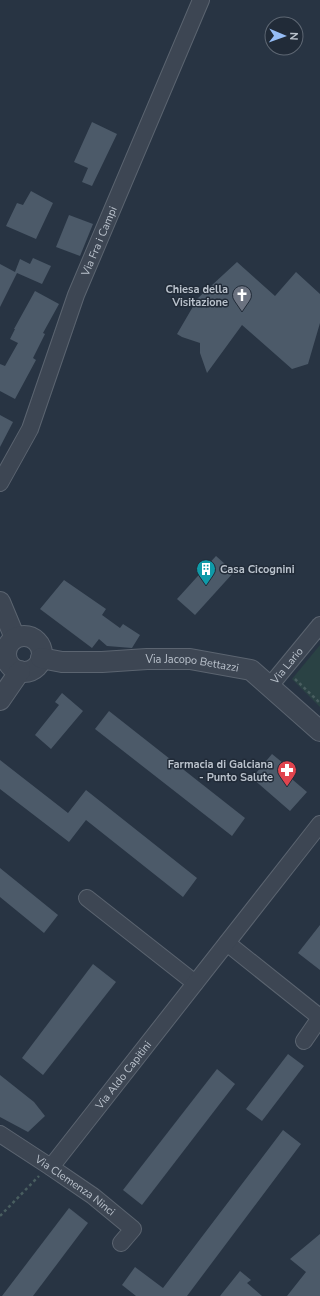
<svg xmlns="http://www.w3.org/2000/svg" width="320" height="1296" font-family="'Nunito Sans',sans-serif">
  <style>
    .green { fill: #2a4244 }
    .building { fill: #4c5a69 }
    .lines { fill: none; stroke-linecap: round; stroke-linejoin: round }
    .minor-casing { stroke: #5b6470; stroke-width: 18 }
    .tertiary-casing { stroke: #5b6470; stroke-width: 22 }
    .path { stroke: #495e60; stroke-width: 2.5; stroke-dasharray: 3 3; stroke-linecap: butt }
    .minor { stroke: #3d4653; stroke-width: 16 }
    .tertiary { stroke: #3d4653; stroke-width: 20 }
    .labels { text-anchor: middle; stroke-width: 3; stroke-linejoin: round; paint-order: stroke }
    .street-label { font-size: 11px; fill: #bac2cc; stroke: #212b38 }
    .poi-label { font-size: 11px; font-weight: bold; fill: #bac2cc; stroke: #212b38; text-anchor: end }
  </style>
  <rect width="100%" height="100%" fill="#283443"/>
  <polygon class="green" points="320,645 320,707 292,679"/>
  <g class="building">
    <polygon points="92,122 117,134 92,186 82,182 88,168 74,162"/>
    <polygon points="31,191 53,203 36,239 6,226 17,203 23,205"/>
    <polygon points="69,215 93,224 80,256 56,247"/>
    <polygon points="33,258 51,266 42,284 17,273 0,307 0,264 15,272 20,259 30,264"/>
    <polygon points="237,262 275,296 296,272 320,294 320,323 308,364 292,369 242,325 207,373 200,353 200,343 182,337 177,334 198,298"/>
    <polygon points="35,291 59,304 43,333 45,334 33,358 36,360 15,399 0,391 0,364 5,366 18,343 10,339 15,329 14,329"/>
    <polygon points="0,415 13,422 0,447"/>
    <polygon points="216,556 234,572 195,615 177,599"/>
    <polygon points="64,580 106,609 102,615 120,628 123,624 140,635 132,648 107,646 99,639 92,648 40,609"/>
    <polygon points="62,693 83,711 51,749 35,735 59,705 55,702"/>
    <polygon points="109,711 245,818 232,836 95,729"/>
    <polygon points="272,754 283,763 279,768 307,792 290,811 252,778"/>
    <polygon points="0,760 68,813 86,790 197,878 183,897 86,820 69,842 0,789"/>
    <polygon points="0,868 58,915 44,933 0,897"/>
    <polygon points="320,925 320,970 298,953"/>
    <polygon points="93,964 116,982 43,1075 22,1058"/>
    <polygon points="288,1054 304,1066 262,1121 246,1109"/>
    <polygon points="217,1069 235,1084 142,1205 123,1190"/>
    <polygon points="0,1075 34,1102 45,1116 28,1132 0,1117"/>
    <polygon points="283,1130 301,1144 187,1296 136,1296 122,1285 135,1267 163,1288"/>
    <polygon points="69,1208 88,1223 33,1296 2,1296"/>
    <polygon points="320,1234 320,1296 287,1296 306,1272 290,1259"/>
    <polygon points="240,1271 251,1280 247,1283 262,1296 220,1296"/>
  </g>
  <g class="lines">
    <g class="minor-casing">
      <g id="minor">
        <path id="s1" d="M0 483 30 429 76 295 201 0"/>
        <path id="s2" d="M269 687 320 625"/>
        <polyline points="87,898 195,983"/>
        <polyline points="227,943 317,1015 318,1018 317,1022 304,1041"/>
        <path id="s3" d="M0 1134 49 1166 93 1196 133 1229 121 1243"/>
        <path id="s4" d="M51 1167 320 824"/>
      </g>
    </g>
    <g class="tertiary-casing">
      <g id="tertiary">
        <polyline points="0,602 15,638"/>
        <circle cx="24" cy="654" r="18"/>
        <path id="s5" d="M41 658 62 662H102L147 659H190L251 670 320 731"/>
        <polyline points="0,700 20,671"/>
      </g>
    </g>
    <g class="path">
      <polyline points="295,679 320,703"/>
      <polyline points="0,1216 39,1176"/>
    </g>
    <use href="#minor" class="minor"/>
    <use href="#tertiary" class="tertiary"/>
  </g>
  <defs>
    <g id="church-pin" transform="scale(1)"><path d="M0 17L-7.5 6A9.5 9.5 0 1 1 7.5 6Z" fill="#6b7280" stroke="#212b38"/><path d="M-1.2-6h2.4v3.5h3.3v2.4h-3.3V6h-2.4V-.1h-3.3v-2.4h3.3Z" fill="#fff"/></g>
    <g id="building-pin" transform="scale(1)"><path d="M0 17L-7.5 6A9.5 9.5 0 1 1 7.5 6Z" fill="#0f9aa8" stroke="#212b38"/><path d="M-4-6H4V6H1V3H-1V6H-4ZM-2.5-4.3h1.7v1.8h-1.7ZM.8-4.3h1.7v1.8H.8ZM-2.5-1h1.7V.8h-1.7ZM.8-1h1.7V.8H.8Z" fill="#fff"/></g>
    <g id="pharmacy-pin" transform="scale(1)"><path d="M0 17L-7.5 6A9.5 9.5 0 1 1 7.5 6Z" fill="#e0444e" stroke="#212b38"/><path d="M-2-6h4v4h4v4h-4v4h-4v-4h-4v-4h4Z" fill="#fff"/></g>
  </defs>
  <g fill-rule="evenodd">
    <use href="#church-pin" x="242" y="295"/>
    <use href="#building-pin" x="206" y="569"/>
    <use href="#pharmacy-pin" x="287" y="770"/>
  </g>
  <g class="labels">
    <g class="street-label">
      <text dy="4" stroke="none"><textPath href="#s1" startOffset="262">Via Fra i Campi</textPath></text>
      <text dy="4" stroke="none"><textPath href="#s5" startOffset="152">Via Jacopo Bettazzi</textPath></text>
      <text dy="4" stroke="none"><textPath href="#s2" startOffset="28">Via Lario</textPath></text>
      <text dy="4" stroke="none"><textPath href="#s4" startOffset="117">Via Aldo Capitini</textPath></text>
      <text dy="4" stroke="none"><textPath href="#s3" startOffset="91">Via Clemenza Ninci</textPath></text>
    </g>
    <g class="poi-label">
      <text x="228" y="293">Chiesa della<tspan x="228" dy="13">Visitazione</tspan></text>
      <text x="220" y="573" text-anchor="start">Casa Cicognini</text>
      <text x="273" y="768">Farmacia di Galciana<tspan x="273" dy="13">- Punto Salute</tspan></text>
    </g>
  </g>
  <g transform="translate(284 36) rotate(92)"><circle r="19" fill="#212b38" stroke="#5e6773"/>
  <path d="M0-3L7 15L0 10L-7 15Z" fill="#96bdf6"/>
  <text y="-6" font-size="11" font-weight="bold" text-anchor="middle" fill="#bac2cc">N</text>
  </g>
</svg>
